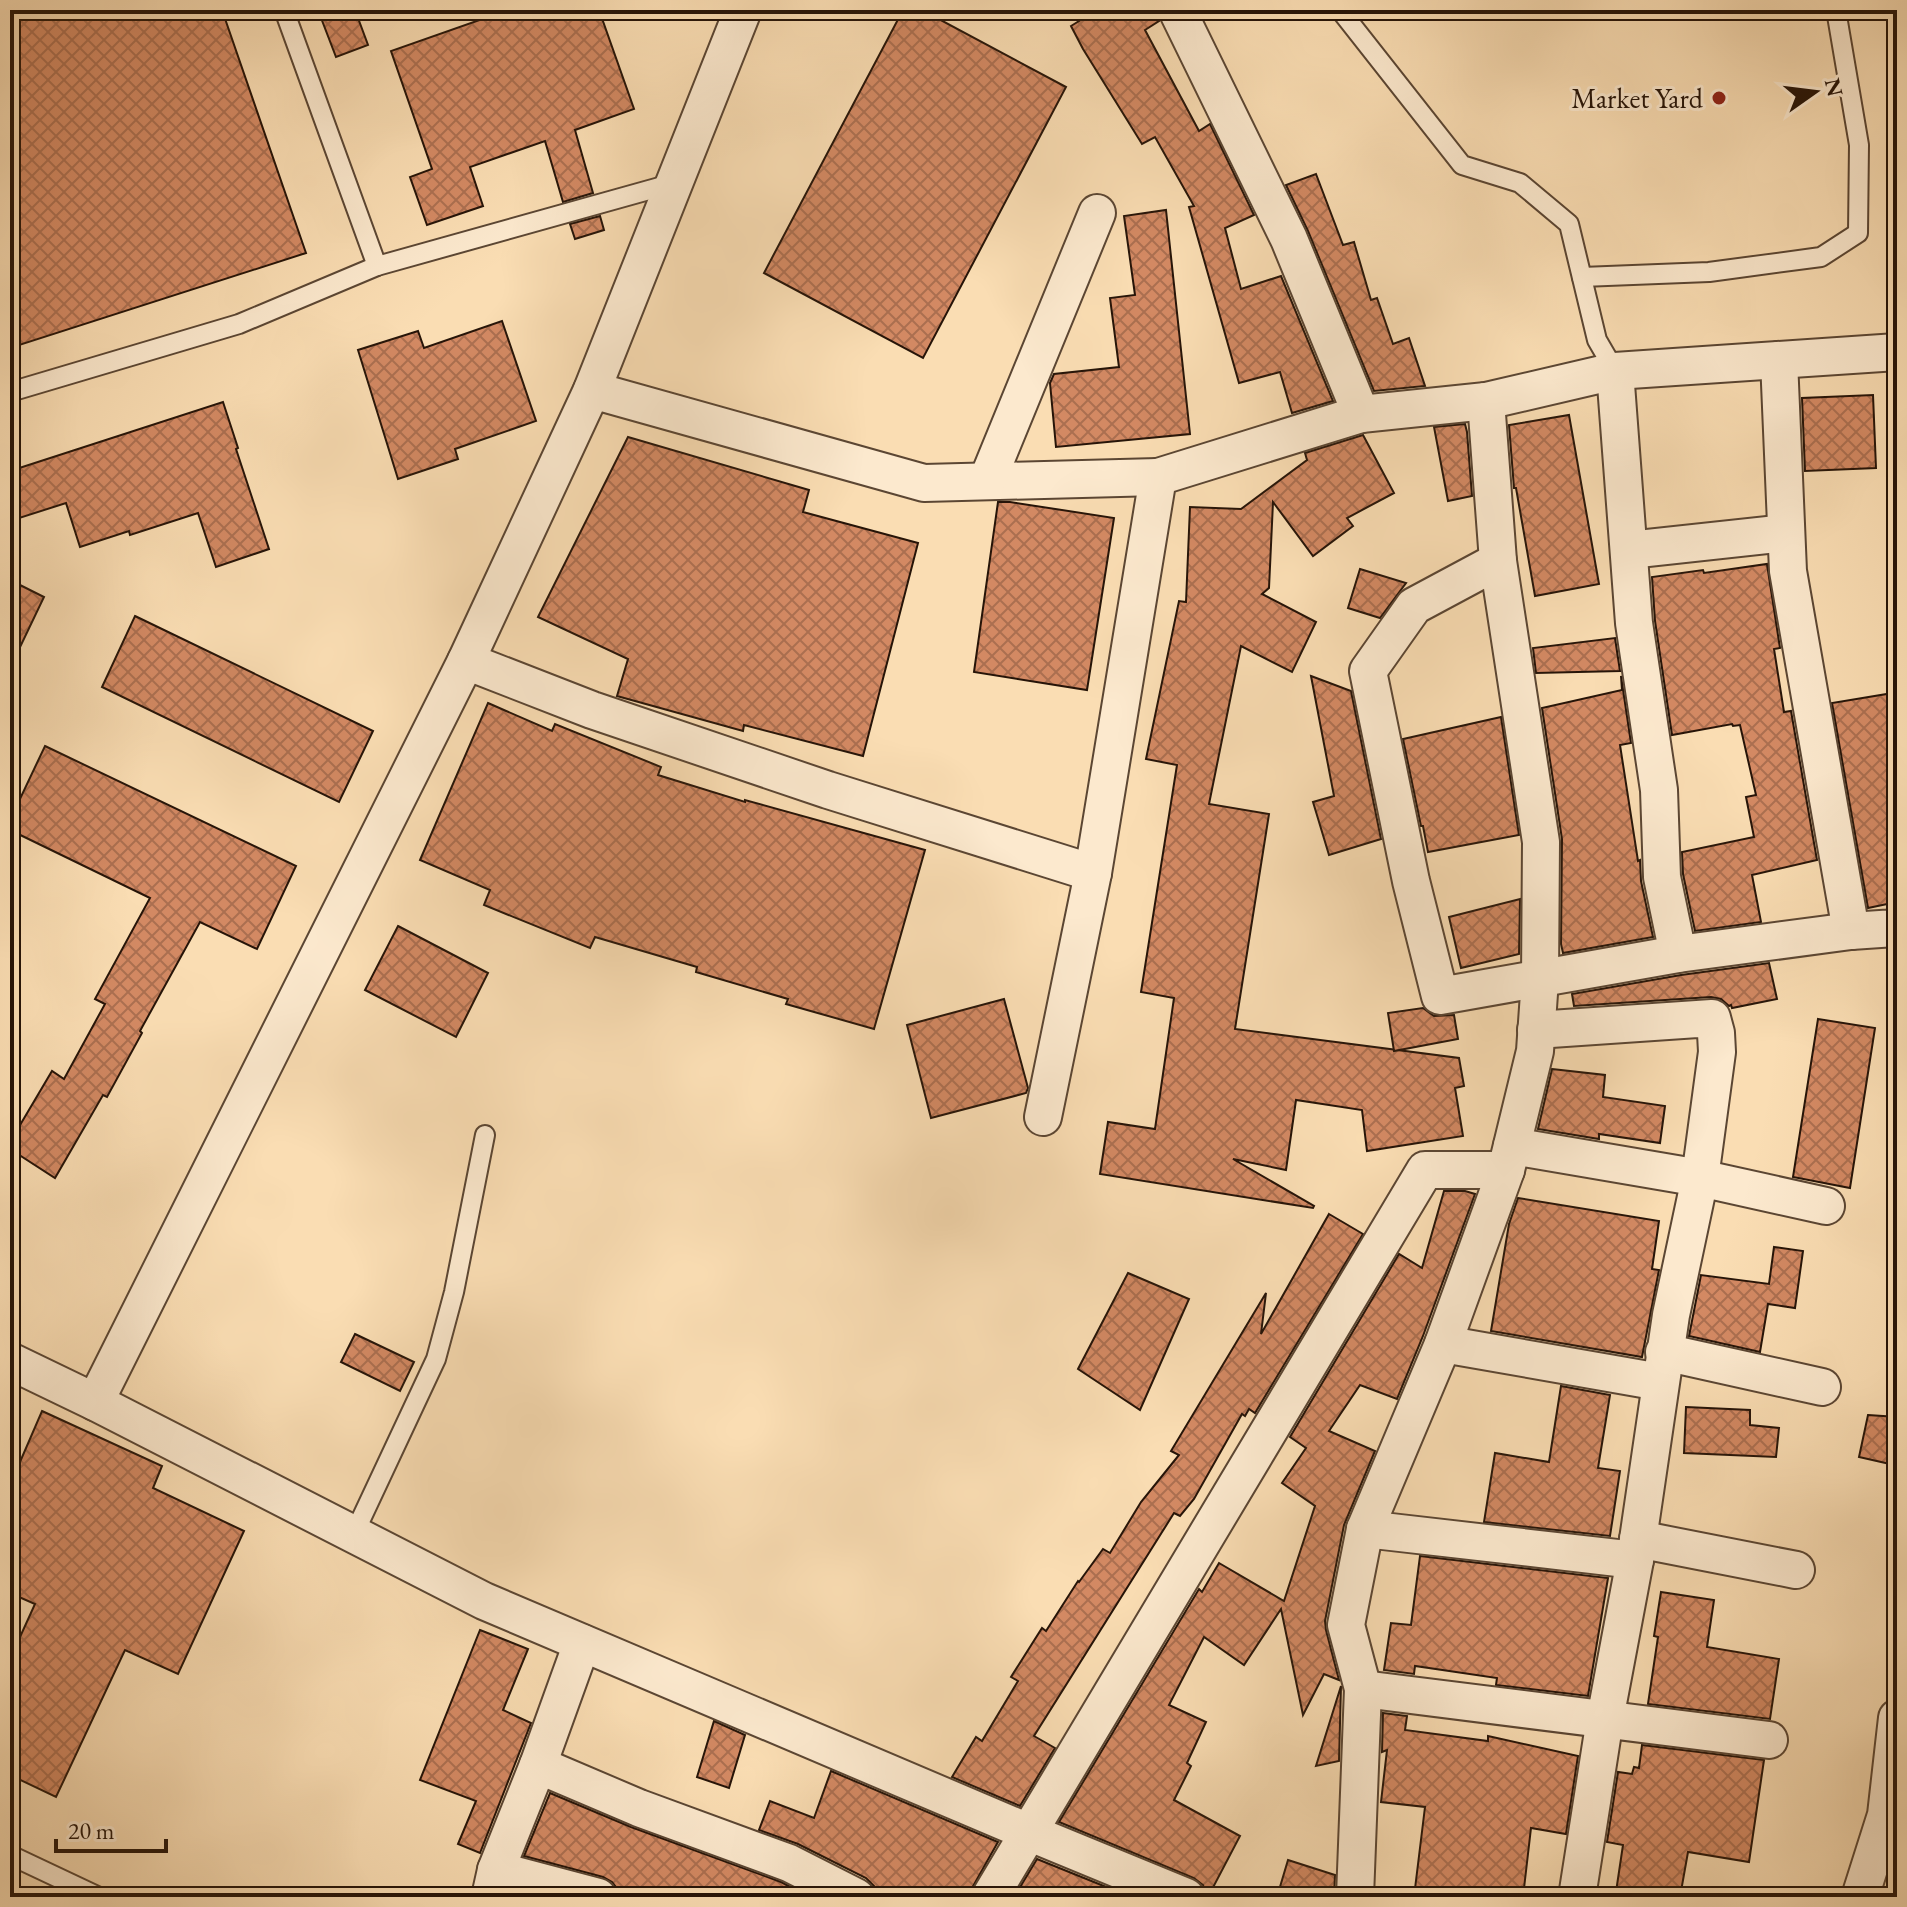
<svg xmlns="http://www.w3.org/2000/svg" width="1907" height="1907" font-family="'EB Garamond',serif">
  <style>
    .building { fill: url(#building-cross-hatch); stroke: #261408; stroke-width: 2 }
    .lines { fill: none; stroke-linecap: round; stroke-linejoin: round }
    .service-casing { stroke: #5b4633; stroke-width: 22 }
    .minor-casing { stroke: #5b4633; stroke-width: 40 }
    .service { stroke: #fce9ce; stroke-width: 18 }
    .minor { stroke: #fce9ce; stroke-width: 36 }
    .poi-dot { fill: #8f2418; stroke: #fce9ce; stroke-width: 3 }
    .labels { text-anchor: middle; stroke-width: 6; stroke-linejoin: round; paint-order: stroke }
    .poi-label { font-size: 28px; fill: #261408; stroke: #fce9ce; text-anchor: end }
  </style>
  <defs>
    <pattern id="building-cross-hatch" width="8" height="8" patternUnits="userSpaceOnUse" patternTransform="scale(2)"><rect width="8" height="8" fill="#d38963"/><path d="M0 0l8 8M0 8l8-8" fill="none" stroke="#ab6f50"/></pattern>
  </defs>
  <rect width="100%" height="100%" fill="#faddb3"/>
  <filter id="stains"><feTurbulence type="fractalNoise" baseFrequency=".0025" numOctaves="4"/><feColorMatrix values="0 0 0 0 .2 0 0 0 0 .09 0 0 0 0 .02 0 0 0 .5 -.17"/></filter>
  <radialGradient id="worn" r=".72"><stop offset=".6" stop-color="#630" stop-opacity="0"/><stop offset="1" stop-color="#630" stop-opacity=".3"/></radialGradient>
  <g class="building">
    <polygon points="10,10 222,10 306,253 10,348"/>
    <polygon points="318,10 355,10 368,45 336,57"/>
    <polygon points="508,10 599,10 634,109 575,130 593,193 563,202 545,141 470,167 483,206 427,225 410,177 432,169 391,51"/>
    <polygon points="903,10 922,10 1066,87 923,358 764,273"/>
    <polygon points="1097,10 1156,10 1159,21 1145,30 1199,131 1210,124 1254,215 1225,228 1241,289 1281,276 1333,401 1292,413 1280,372 1239,383 1189,207 1194,206 1155,137 1142,144 1083,49 1071,26"/>
    <polygon points="1316,174 1343,245 1354,242 1371,300 1377,298 1393,344 1409,338 1425,386 1374,391 1308,231 1286,185"/>
    <polygon points="1166,210 1190,434 1056,447 1050,383 1054,374 1119,367 1110,298 1135,295 1124,216"/>
    <polygon points="600,216 604,230 575,239 570,224"/>
    <polygon points="502,321 536,421 455,449 458,459 398,479 358,350 418,331 424,348"/>
    <polygon points="1873,395 1876,468 1805,471 1802,398"/>
    <polygon points="223,402 238,448 236,449 269,549 216,567 198,513 130,535 129,531 80,547 66,503 10,521 10,471"/>
    <polygon points="1569,415 1599,584 1535,596 1516,488 1514,488 1509,425"/>
    <polygon points="1465,424 1467,432 1472,496 1448,501 1434,427"/>
    <polygon points="1363,435 1394,493 1347,518 1353,526 1313,556 1273,502 1269,588 1262,594 1316,622 1292,672 1241,646 1209,804 1269,814 1235,1029 1459,1058 1464,1086 1455,1088 1463,1136 1367,1151 1362,1110 1296,1100 1286,1170 1233,1159 1314,1206 1313,1208 1100,1174 1108,1122 1155,1129 1174,998 1141,992 1177,765 1146,759 1179,601 1186,602 1190,507 1241,509 1307,460 1305,453"/>
    <polygon points="628,437 809,490 803,512 918,543 863,756 744,725 743,731 617,696 628,659 538,617"/>
    <polygon points="998,502 1010,502 1114,518 1087,690 974,672"/>
    <polygon points="1767,564 1780,648 1774,649 1784,712 1791,711 1817,860 1752,875 1761,922 1695,931 1683,874 1682,852 1754,837 1746,797 1756,795 1740,725 1733,726 1732,724 1672,735 1655,621 1652,577 1703,570 1704,573"/>
    <polygon points="1360,569 1406,583 1380,618 1348,608"/>
    <polygon points="10,580 44,597 10,668"/>
    <polygon points="135,616 373,731 339,802 102,687"/>
    <polygon points="1615,638 1620,671 1536,673 1533,648"/>
    <polygon points="1311,676 1351,691 1381,839 1329,855 1313,802 1334,796"/>
    <polygon points="1621,676 1631,743 1620,745 1638,861 1640,860 1641,881 1653,937 1563,953 1561,944 1562,839 1542,708 1622,690"/>
    <polygon points="1893,693 1897,719 1897,843 1891,844 1897,871 1897,902 1868,908 1832,703"/>
    <polygon points="488,703 552,731 555,724 661,767 658,775 745,802 745,800 925,850 874,1029 786,1004 788,999 696,972 697,967 595,937 590,948 484,905 490,890 420,860"/>
    <polygon points="1501,717 1519,835 1428,852 1423,826 1421,826 1403,739"/>
    <polygon points="45,746 296,866 257,949 200,922 140,1031 142,1033 107,1097 103,1095 55,1178 10,1149 10,1142 52,1071 64,1079 105,1004 95,999 150,898 10,830 10,820"/>
    <polygon points="1520,899 1519,954 1461,968 1449,917"/>
    <polygon points="398,926 488,973 456,1037 365,990"/>
    <polygon points="1769,963 1777,999 1732,1008 1731,1005 1729,1006 1721,999 1711,997 1574,1006 1572,994 1681,975"/>
    <polygon points="1004,999 1028,1088 1026,1093 931,1118 907,1025"/>
    <polygon points="1423,1008 1434,1016 1454,1015 1458,1039 1394,1051 1388,1013"/>
    <polygon points="1818,1019 1875,1028 1850,1188 1793,1177"/>
    <polygon points="1552,1069 1605,1075 1603,1097 1665,1106 1660,1143 1599,1134 1599,1139 1538,1129"/>
    <polygon points="1444,1191 1465,1191 1475,1194 1423,1336 1397,1399 1360,1385 1329,1431 1375,1451 1344,1525 1325,1621 1326,1630 1339,1680 1324,1674 1303,1715 1281,1609 1244,1665 1204,1637 1169,1705 1206,1722 1187,1763 1191,1766 1174,1800 1240,1836 1208,1897 1207,1897 1203,1885 1194,1878 1059,1822 1199,1589 1202,1592 1219,1563 1284,1601 1315,1506 1282,1483 1306,1448 1290,1437 1399,1254 1422,1268"/>
    <polygon points="1518,1198 1659,1221 1652,1269 1659,1270 1642,1357 1491,1331 1509,1224"/>
    <polygon points="1329,1214 1363,1234 1255,1413 1249,1409 1245,1416 1242,1414 1194,1499 1180,1516 1174,1513 1034,1736 1055,1748 1020,1806 952,1777 976,1737 982,1741 1018,1681 1011,1677 1042,1628 1046,1631 1078,1581 1079,1582 1103,1549 1110,1553 1141,1502 1179,1455 1171,1451 1266,1293 1261,1334"/>
    <polygon points="1774,1247 1803,1251 1795,1308 1768,1304 1760,1352 1689,1336 1701,1275 1769,1284"/>
    <polygon points="1128,1273 1189,1299 1140,1410 1078,1369"/>
    <polygon points="355,1334 414,1362 400,1391 341,1362"/>
    <polygon points="1561,1386 1610,1395 1598,1468 1620,1471 1610,1536 1484,1522 1495,1453 1549,1462"/>
    <polygon points="1686,1407 1750,1410 1750,1425 1779,1428 1776,1457 1684,1453"/>
    <polygon points="42,1411 162,1466 153,1488 244,1531 178,1674 125,1650 56,1797 10,1775 10,1659 35,1604 10,1593 10,1485"/>
    <polygon points="1868,1415 1897,1417 1897,1432 1890,1464 1859,1457"/>
    <polygon points="1420,1556 1608,1578 1588,1696 1496,1685 1497,1678 1415,1666 1414,1674 1384,1670 1391,1623 1411,1625"/>
    <polygon points="1661,1592 1714,1600 1707,1647 1779,1659 1770,1719 1648,1704 1658,1637 1654,1636"/>
    <polygon points="480,1630 528,1649 503,1710 531,1723 480,1853 458,1844 476,1801 420,1780"/>
    <polygon points="1341,1686 1339,1761 1316,1766"/>
    <polygon points="1383,1713 1407,1716 1405,1730 1488,1741 1488,1736 1578,1756 1566,1834 1531,1828 1523,1897 1414,1897 1425,1807 1381,1802 1387,1750 1382,1752"/>
    <polygon points="714,1721 745,1735 729,1788 697,1777"/>
    <polygon points="1642,1745 1764,1760 1749,1862 1688,1852 1680,1897 1649,1897 1616,1892 1623,1845 1607,1842 1618,1772 1632,1774 1634,1767 1639,1768"/>
    <polygon points="831,1771 998,1842 967,1897 877,1897 874,1886 866,1878 798,1844 759,1830 770,1801 814,1818"/>
    <polygon points="550,1793 631,1827 781,1882 810,1897 645,1897 616,1887 612,1882 603,1877 524,1856"/>
    <polygon points="1037,1859 1131,1897 1014,1897"/>
    <polygon points="1288,1860 1335,1875 1334,1897 1277,1897"/>
  </g>
  <g class="lines">
    <g class="service-casing">
      <g id="service">
        <polyline points="284,10 377,266"/>
        <polyline points="1340,10 1462,165 1520,183 1569,224 1597,340 1615,371"/>
        <polyline points="1582,277 1709,272 1821,257 1858,233 1859,145 1836,10"/>
        <polyline points="10,392 239,324 377,266 674,183"/>
        <polyline points="354,1534 436,1359 454,1292 485,1135"/>
        <polyline points="10,1855 99,1897"/>
      </g>
    </g>
    <g class="minor-casing">
      <g id="minor">
        <polyline points="1177,10 1289,239 1361,414"/>
        <polyline points="1779,360 1788,571 1851,931"/>
        <polyline points="1615,371 1634,623 1659,790 1662,877 1678,954"/>
        <polyline points="592,390 924,483 1158,477"/>
        <polyline points="987,481 1097,213"/>
        <polyline points="1629,550 1786,533"/>
        <polyline points="1498,561 1414,606 1368,671 1411,881 1440,996 1678,954 1851,931 1895,928 1897,925"/>
        <polyline points="466,661 592,710 828,790 1093,873"/>
        <polyline points="1536,1030 1712,1018 1716,1033 1717,1052 1700,1178 1671,1315 1635,1560 1605,1719 1577,1897"/>
        <polyline points="1043,1117 1093,873 1158,477 1361,414 1486,401 1615,371 1897,352"/>
        <polyline points="1512,1146 1700,1178 1826,1206"/>
        <polyline points="1443,1344 1660,1382"/>
        <polyline points="1664,1352 1822,1387"/>
        <polyline points="10,1361 95,1402 484,1601 1028,1832 1186,1897"/>
        <polyline points="95,1402 466,661 592,390 743,10"/>
        <polyline points="1365,1529 1635,1560"/>
        <polyline points="1638,1539 1796,1570"/>
        <polyline points="1363,1689 1769,1740"/>
        <polyline points="538,1765 639,1808 789,1863 856,1897"/>
        <polyline points="496,1870 598,1897"/>
        <polyline points="490,1897 496,1870 538,1765 582,1643"/>
        <polyline points="990,1897 1425,1170 1506,1170"/>
        <polyline points="1355,1897 1363,1689 1346,1625 1365,1529 1443,1344 1506,1170 1535,1051 1540,979 1541,842 1498,561 1486,401"/>
        <polyline points="1860,1897 1886,1815 1897,1718"/>
      </g>
    </g>
    <use href="#service" class="service"/>
    <use href="#minor" class="minor"/>
  </g>
  <circle class="poi-dot" cx="1719" cy="98" r="8"/>
  <g class="labels">
    <g class="poi-label">
      <text x="1703" y="108">Market Yard</text>
    </g>
  </g>
  <rect width="1907" height="1907" fill="none" stroke="#faddb3" stroke-width="40"/>
  <rect x="12" y="12" width="1883" height="1883" fill="none" stroke="#261408" stroke-width="4"/>
  <rect x="20" y="20" width="1867" height="1867" fill="none" stroke="#261408" stroke-width="2"/>
  <g transform="translate(1815 92) rotate(76)" stroke="#fce9ce" stroke-width="6" paint-order="stroke">
  <path d="M0-6L14 30L0 20L-14 30Z" fill="#261408"/>
  <text y="-12" font-size="22" font-weight="bold" text-anchor="middle" fill="#261408">N</text>
  </g>
  <path d="M56 1839v12h110v-12" fill="none" stroke="#261408" stroke-width="4"/>
  <text x="68" y="1839" font-size="24" fill="#261408" stroke="#fce9ce" stroke-width="6" paint-order="stroke">20 m</text>
  <rect width="100%" height="100%" filter="url(#stains)"/>
  <rect width="100%" height="100%" fill="url(#worn)"/>
</svg>
